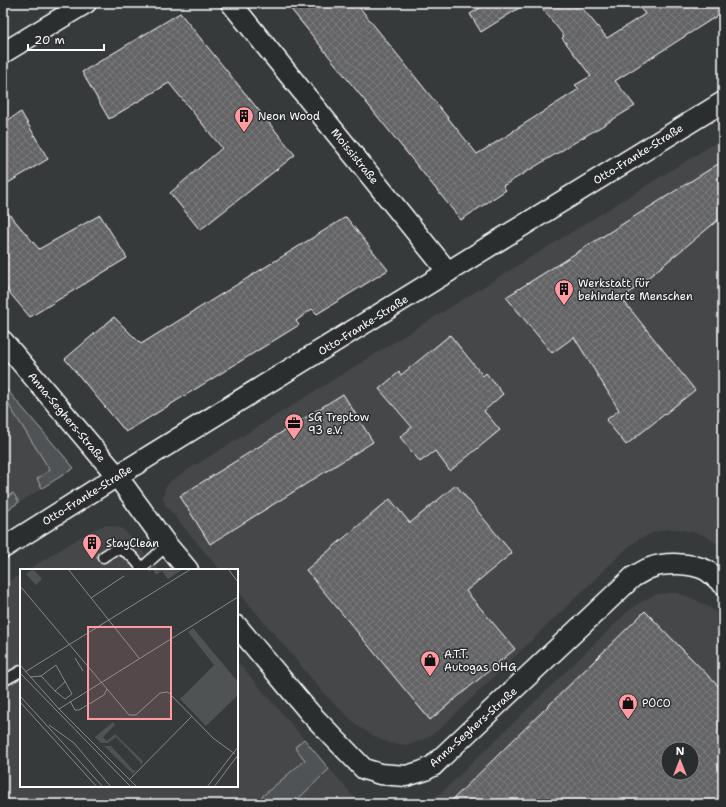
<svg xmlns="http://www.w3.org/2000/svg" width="726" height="807" font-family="'Shantell Sans',sans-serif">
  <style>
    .built { fill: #444748; fill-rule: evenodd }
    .green { fill: #505354; stroke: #a8a9aa }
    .building { fill: url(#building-cross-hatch); stroke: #fff; fill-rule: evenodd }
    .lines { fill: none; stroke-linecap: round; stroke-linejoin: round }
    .lane-casing { stroke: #fff; stroke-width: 13 }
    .street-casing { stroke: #fff; stroke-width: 23 }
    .lane { stroke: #2a2d2e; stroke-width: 10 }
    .street { stroke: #2a2d2e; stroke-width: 20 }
    .labels { text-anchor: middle; stroke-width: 3; stroke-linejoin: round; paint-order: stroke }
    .poi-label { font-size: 11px; fill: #fff; stroke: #2a2d2e; text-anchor: start }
    .street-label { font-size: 11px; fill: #fff; stroke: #2a2d2e }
    .inset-road { fill: none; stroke: #878989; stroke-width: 1 }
    .view { fill: #ff9aa2; fill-opacity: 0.15; stroke: #ff9aa2; stroke-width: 2 }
    .inset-edge { fill: none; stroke: #fff; stroke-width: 2 }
  </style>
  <defs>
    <pattern id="building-cross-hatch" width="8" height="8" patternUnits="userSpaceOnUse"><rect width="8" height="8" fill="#636465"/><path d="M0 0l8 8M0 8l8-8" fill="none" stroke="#7a7b7c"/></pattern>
  </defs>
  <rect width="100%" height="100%" fill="#373a3b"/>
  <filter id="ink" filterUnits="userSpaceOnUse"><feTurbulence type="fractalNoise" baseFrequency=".025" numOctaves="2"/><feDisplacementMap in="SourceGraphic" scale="8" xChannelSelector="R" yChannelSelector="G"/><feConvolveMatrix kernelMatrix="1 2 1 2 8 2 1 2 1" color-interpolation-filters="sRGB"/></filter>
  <g filter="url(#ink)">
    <g class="built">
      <polygon points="723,138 723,548 706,536 697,533 678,529 667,529 655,532 639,539 631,545 622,553 440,729 425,739 408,745 389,743 379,739 359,727 328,698 237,590 237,570 220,570 165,505 163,497 165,488 170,481"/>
      <polygon points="3,385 74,468 3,513"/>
      <polygon points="105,525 112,526 121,528 126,532 159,570 27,570 92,530"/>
      <polygon points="21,574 21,786 237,786 237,661 354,797 366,804 3,804 3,585"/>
      <path d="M669 593H677L687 596 696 600 709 607 723 617V804H425L442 792 626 613 638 604 650 597 657 594ZM668 749H692V773H668Z"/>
    </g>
    <g class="green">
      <polygon points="3,385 74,468 42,488 37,479 50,470 3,396"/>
      <polygon points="13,493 19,502 3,513 3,499"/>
      <polygon points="304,739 329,769 293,804 253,804 305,760 295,747"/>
    </g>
    <g class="building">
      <polygon points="286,3 356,3 477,154 513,132 513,131 579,89 575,85 591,76 562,38 564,36 538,3 578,3 607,38 645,14 636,3 723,3 723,12 615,81 635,106 503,186 506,190 461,220"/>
      <polygon points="488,3 527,3 481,32 470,14"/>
      <polygon points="180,13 295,155 200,230 170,193 222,148 169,83 109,119 82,72"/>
      <polygon points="21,112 48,159 3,186 3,123"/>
      <polygon points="723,161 723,216 622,299 695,390 626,445 606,420 619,410 574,337 552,353 506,297"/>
      <polygon points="3,207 39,249 100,215 127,258 30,317 3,285"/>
      <polygon points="346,217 388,270 317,314 312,309 296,321 299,325 126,432 65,359 114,317 141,344"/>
      <polygon points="450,335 483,376 486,373 503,394 484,411 500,430 450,471 435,451 420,462 400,437 412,427 379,389 399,372 401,375"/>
      <polygon points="343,394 373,442 210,544 180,496"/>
      <polygon points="456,485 512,553 466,591 515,649 430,720 306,570 390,499 410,523"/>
      <path d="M645 611 723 691V804H448ZM668 749H692V773H668Z"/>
    </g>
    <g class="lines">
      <g class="lane-casing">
        <g id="lane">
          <path d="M103 557C106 555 110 552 114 550 126 547 135 560 142 568"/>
          <polyline points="143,570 142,568 167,545"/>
          <polyline points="3,681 21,671"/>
        </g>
      </g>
      <g class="street-casing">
        <g id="street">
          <polyline points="231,3 448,272"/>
          <polyline points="3,53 86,3"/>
          <polyline points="3,341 117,476 167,545 188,570"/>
          <polyline points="3,548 117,476 723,102"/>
          <path d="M237 626 310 713 364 769 380 774 406 776 423 771 433 766 441 758 633 577C639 574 644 570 650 568 665 562 691 563 706 570 712 574 717 579 723 584"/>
        </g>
      </g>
      <use href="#lane" class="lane"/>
      <use href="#street" class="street"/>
    </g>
  </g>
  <defs>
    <g id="building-pin" transform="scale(1)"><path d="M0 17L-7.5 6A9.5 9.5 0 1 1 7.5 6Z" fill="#ff9aa2" stroke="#2a2d2e"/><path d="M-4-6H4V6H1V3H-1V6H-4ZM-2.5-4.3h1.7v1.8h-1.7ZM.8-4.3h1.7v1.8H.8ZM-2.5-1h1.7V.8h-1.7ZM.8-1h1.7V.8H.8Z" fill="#111"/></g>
    <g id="office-pin" transform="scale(1)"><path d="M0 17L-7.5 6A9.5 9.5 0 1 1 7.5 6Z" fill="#ff9aa2" stroke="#2a2d2e"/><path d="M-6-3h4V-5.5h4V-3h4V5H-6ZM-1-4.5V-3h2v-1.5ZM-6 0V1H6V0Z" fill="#111"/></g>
    <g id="shop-pin" transform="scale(1)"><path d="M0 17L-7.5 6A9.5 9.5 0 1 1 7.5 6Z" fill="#ff9aa2" stroke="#2a2d2e"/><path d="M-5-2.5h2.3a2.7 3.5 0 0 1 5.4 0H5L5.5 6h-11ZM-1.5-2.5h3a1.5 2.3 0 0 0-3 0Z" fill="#111"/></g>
  </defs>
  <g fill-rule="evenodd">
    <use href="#building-pin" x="244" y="116"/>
    <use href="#building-pin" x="564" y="289"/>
    <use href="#office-pin" x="294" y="423"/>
    <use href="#building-pin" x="92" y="543"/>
    <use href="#shop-pin" x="430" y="660"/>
    <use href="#shop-pin" x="628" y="703"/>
  </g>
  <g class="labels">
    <g class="poi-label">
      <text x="258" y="120">Neon Wood</text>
      <text x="578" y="287">Werkstatt für<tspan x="578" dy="13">behinderte Menschen</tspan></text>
      <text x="308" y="421">SG Treptow<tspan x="308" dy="13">93 e.V.</tspan></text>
      <text x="106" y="547">StayClean</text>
      <text x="444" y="658">A.T.T.<tspan x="444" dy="13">Autogas OHG</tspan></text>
      <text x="642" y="707">POCO</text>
    </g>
    <g class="street-label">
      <text transform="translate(638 154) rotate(-32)" y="4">Otto-Franke-Straße</text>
      <text transform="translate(355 156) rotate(51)" y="4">Moissistraße</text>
      <text transform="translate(363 325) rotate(-32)" y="4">Otto-Franke-Straße</text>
      <text transform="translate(67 417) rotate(50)" y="4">Anna-Seghers-Straße</text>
      <text transform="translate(87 495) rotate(-32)" y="4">Otto-Franke-Straße</text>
      <text transform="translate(473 727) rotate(-42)" y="4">Anna-Seghers-Straße</text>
    </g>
  </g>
  <g transform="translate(20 569)">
    <rect width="218" height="218" fill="#373a3b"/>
    <path d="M13 0 22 10 16 16 6 5ZM127 0H163L148 10 142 2 136 6 133 1 129 3ZM173 59 218 113V126L186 157 160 130 194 96 168 63ZM93 153 95 156 83 168 87 172 95 165 123 192 120 198 121 194 96 168 88 174H81L75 168ZM84 177H91L113 201H116L113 205Z" fill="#505354"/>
    <path class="inset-road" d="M48 0 119 89M208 0 218 13M0 17 109 146H116L140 124 148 123 193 169 215 185M71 29 104 7M55 89 63 102M0 96 39 140 117 218M5 103 171 0M0 104 111 218M21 107 35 122 46 112M10 108 21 107 36 96 52 125 45 130 35 122M0 127 83 218M50 132 55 141H59L84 126 87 120M0 133 77 218M39 140 218 28M29 156 54 174 91 218M110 210 172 147M187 218 218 178M194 218 218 186"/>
    <path class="view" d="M68 58H151V150H68Z"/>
    <rect width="218" height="218" class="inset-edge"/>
  </g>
  <rect width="726" height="807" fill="none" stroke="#2a2d2e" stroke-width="16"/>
  <rect x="8" y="8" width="710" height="791" fill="none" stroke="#fff" stroke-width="1.5" filter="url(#ink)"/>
  <g transform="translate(680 761)"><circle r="19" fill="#2a2d2e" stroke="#7f8182"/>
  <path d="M0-3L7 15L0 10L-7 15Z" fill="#ff9aa2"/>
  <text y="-6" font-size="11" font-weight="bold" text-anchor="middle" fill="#ffffff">N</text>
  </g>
  <path d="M28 44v6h76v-6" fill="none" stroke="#ffffff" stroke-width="2"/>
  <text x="34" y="44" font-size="12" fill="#ffffff" stroke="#2a2d2e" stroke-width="3" paint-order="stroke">20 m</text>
</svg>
